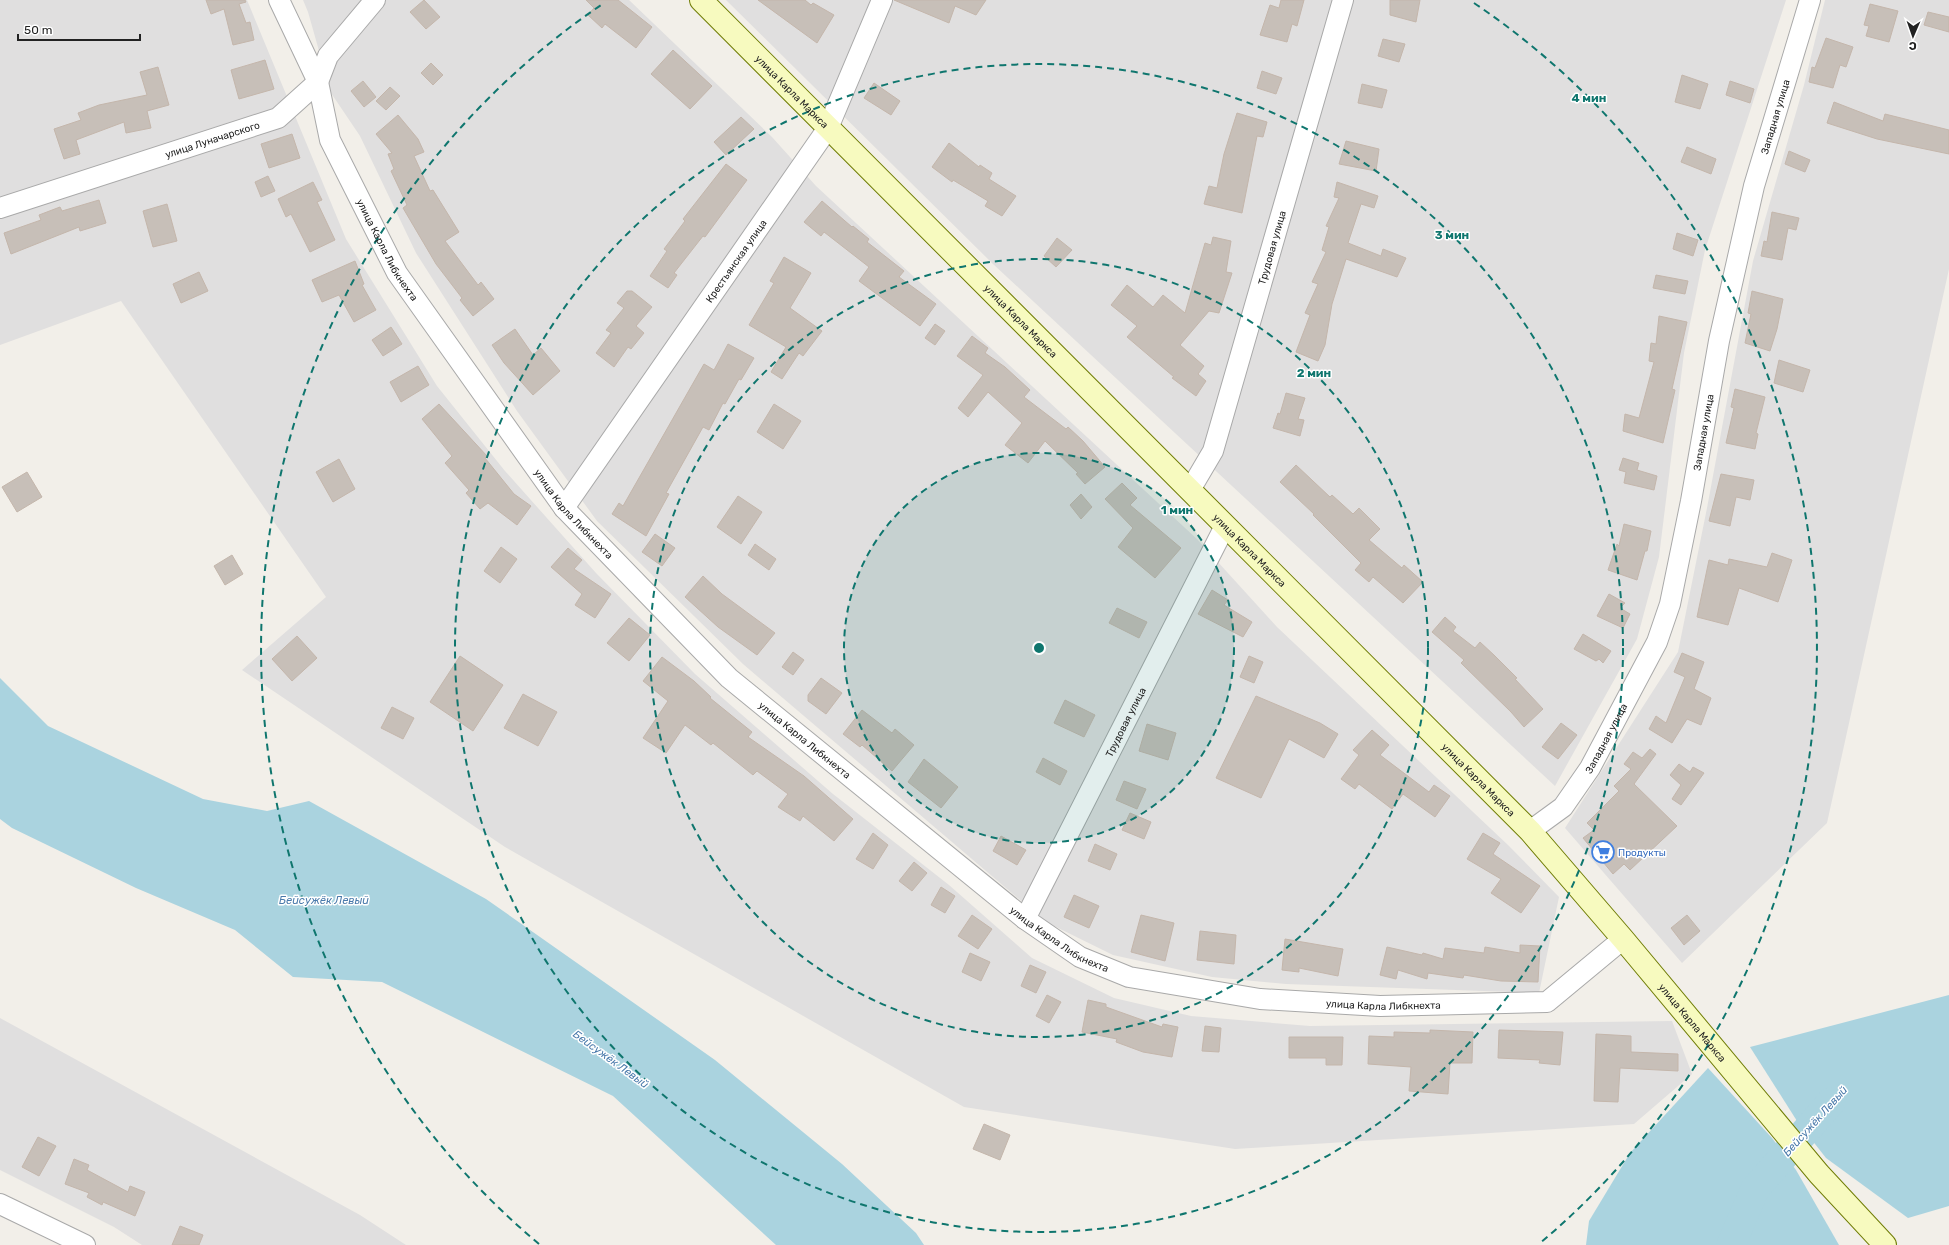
<svg xmlns="http://www.w3.org/2000/svg" width="1949" height="1245" font-family="Rubik,sans-serif">
  <style>
    .residential { fill: #e0dfdf }
    .water { fill: #aad3df }
    .lines { fill: none; stroke-linecap: round; stroke-linejoin: round }
    .river { stroke: #aad3df; stroke-width: 29 }
    .building { fill: #c7bfb8; stroke: #c4b6ab }
    .street-casing { stroke: #a9a9a9; stroke-width: 22 }
    .secondary-casing { stroke: #707d05; stroke-width: 24 }
    .street { stroke: #fff; stroke-width: 20 }
    .secondary { stroke: #f7fabf; stroke-width: 22 }
    .ring { fill: none; stroke: #0f766e; stroke-width: 2; stroke-dasharray: 7 5 }
    .labels { text-anchor: middle; stroke-width: 3; stroke-linejoin: round; paint-order: stroke }
    .street-label { font-size: 10px; fill: #222; stroke: #fff }
    .shop-label { font-size: 10px; fill: #366cbe; stroke: #fff; text-anchor: start }
    .water-label { font-size: 11px; font-style: italic; fill: #4a7aab; stroke: #fff }
    .centre { fill: #0f766e; stroke: #fff; stroke-width: 2 }
    .ring-label { font-size: 12px; text-anchor: middle; font-weight: bold; fill: #0f766e; stroke: #fff; stroke-width: 3; stroke-linejoin: round; paint-order: stroke }
  </style>
  <rect width="100%" height="100%" fill="#f2efe9"/>
  <g class="residential">
    <polygon points="0,0 247,0 346,239 437,386 505,471 596,573 695,674 833,794 949,885 1032,958 1114,998 1191,1016 1310,1026 1672,1021 1692,1074 1634,1124 1235,1149 964,1107 505,847 242,670 326,597 121,301 0,345"/>
    <polygon points="303,0 629,0 772,137 816,186 1197,539 1277,627 1508,845 1559,897 1539,993 1286,984 1212,977 1113,955 1046,922 743,664 597,521 517,411 416,253 360,136 331,93 308,12"/>
    <polygon points="726,0 1786,0 1705,250 1684,353 1659,557 1637,639 1555,786 993,264"/>
    <polygon points="1825,0 1949,0 1949,269 1827,823 1682,963 1565,828 1678,652 1707,508 1753,261 1804,85"/>
    <polygon points="0,1018 360,1215 406,1245 142,1245 114,1227 0,1170"/>
  </g>
  <g class="water">
    <polygon points="0,678 48,726 203,799 267,811 309,801 486,899 715,1060 842,1164 916,1233 924,1245 776,1245 613,1096 382,982 293,977 235,930 136,888 12,828 0,819"/>
    <polygon points="1949,995 1949,1206 1908,1218 1826,1158 1797,1121 1750,1047"/>
    <polygon points="1708,1068 1772,1138 1796,1170 1839,1245 1586,1245 1589,1221 1630,1153"/>
  </g>
  <g class="lines">
    <polyline class="river" points="1731,1245 1755,1189 1831,1102"/>
  </g>
  <g class="building">
    <polygon points="206,0 245,0 246,2 239,4 246,23 250,22 254,40 233,45 224,9 211,14"/>
    <polygon points="424,0 440,17 426,29 410,12"/>
    <polygon points="586,0 618,0 652,27 636,48 605,24 602,28 588,15 594,8"/>
    <polygon points="758,0 805,0 811,5 813,3 834,15 817,43"/>
    <polygon points="894,0 986,0 976,15 955,6 949,23"/>
    <polygon points="1281,0 1304,0 1297,26 1292,24 1287,42 1260,35 1270,5 1279,8"/>
    <polygon points="1390,0 1420,0 1416,22 1390,15"/>
    <polygon points="1870,4 1898,11 1889,42 1866,36 1869,26 1864,25"/>
    <polygon points="1928,12 1949,17 1949,32 1924,25"/>
    <polygon points="1826,38 1853,47 1846,67 1840,65 1833,88 1809,82 1812,67 1815,68"/>
    <polygon points="1383,39 1405,44 1399,62 1378,56"/>
    <polygon points="673,50 712,86 690,109 651,74"/>
    <polygon points="265,60 274,89 239,99 231,70"/>
    <polygon points="431,63 443,75 433,85 421,73"/>
    <polygon points="158,67 169,105 147,111 151,128 126,133 124,122 76,140 80,154 64,159 54,129 81,120 78,113 99,105 147,95 140,72"/>
    <polygon points="1262,71 1282,78 1276,94 1257,88"/>
    <polygon points="1682,75 1708,84 1700,109 1675,102"/>
    <polygon points="363,81 376,97 364,107 351,91"/>
    <polygon points="1730,81 1754,89 1750,103 1726,95"/>
    <polygon points="874,83 900,101 891,115 864,98"/>
    <polygon points="1362,84 1387,90 1382,108 1358,103"/>
    <polygon points="390,87 400,96 386,110 376,101"/>
    <polygon points="1834,102 1883,121 1885,114 1949,130 1949,154 1877,139 1827,123"/>
    <polygon points="1237,113 1267,122 1263,137 1257,136 1242,213 1204,204 1209,186 1217,188 1224,154"/>
    <polygon points="398,115 418,139 424,152 414,156 430,191 433,190 459,232 445,241 478,285 481,282 494,299 473,316 460,300 462,298 436,264 403,208 407,205 391,171 394,169 388,154 392,153 376,134"/>
    <polygon points="741,117 754,129 726,155 714,142"/>
    <polygon points="292,134 300,158 269,168 261,144"/>
    <polygon points="1346,141 1379,149 1376,171 1339,164"/>
    <polygon points="949,143 979,167 980,165 992,173 989,179 1016,196 1002,216 985,206 988,201 953,180 952,182 932,167"/>
    <polygon points="1687,147 1716,159 1711,174 1681,162"/>
    <polygon points="1789,151 1810,160 1805,172 1785,164"/>
    <polygon points="726,164 747,180 705,237 703,236 674,273 677,275 668,288 650,276 667,251 664,249 685,221 683,219"/>
    <polygon points="268,176 275,191 261,197 255,182"/>
    <polygon points="313,182 322,200 317,202 335,240 310,252 291,214 286,217 278,199"/>
    <polygon points="1337,182 1378,196 1374,208 1361,204 1348,243 1381,256 1383,249 1406,258 1397,277 1346,259 1332,304 1325,345 1318,361 1296,352 1310,315 1305,313 1318,284 1312,282 1326,252 1322,250 1329,227 1326,226 1339,198 1334,197"/>
    <polygon points="99,200 106,223 80,231 79,227 11,254 4,233 41,220 39,215 60,207 62,211"/>
    <polygon points="822,201 852,227 853,226 869,239 867,242 904,271 899,277 936,304 920,326 859,281 869,267 824,232 821,236 804,222"/>
    <polygon points="167,204 177,241 153,247 143,211"/>
    <polygon points="1772,212 1799,218 1796,230 1788,228 1782,260 1761,256 1764,241 1767,242"/>
    <polygon points="1677,233 1698,240 1693,256 1673,249"/>
    <polygon points="1213,237 1231,241 1226,272 1232,273 1219,313 1209,311 1180,345 1204,366 1198,374 1206,381 1196,396 1172,378 1174,377 1127,337 1137,326 1111,305 1127,285 1153,307 1163,295 1185,313 1205,243 1211,245"/>
    <polygon points="1057,238 1072,250 1056,267 1044,256"/>
    <polygon points="784,257 811,273 790,308 822,331 803,356 799,353 782,379 771,372 786,347 749,325 774,283 770,281"/>
    <polygon points="355,261 364,284 362,285 376,310 354,322 339,295 322,302 312,280"/>
    <polygon points="199,272 208,291 181,303 173,284"/>
    <polygon points="1656,275 1688,281 1685,294 1653,288"/>
    <polygon points="627,291 632,291 652,307 636,326 644,333 631,349 628,347 614,367 596,353 611,333 606,330 624,308 617,303"/>
    <polygon points="1752,291 1783,299 1777,329 1770,351 1745,343 1751,314 1748,313"/>
    <polygon points="1659,316 1687,322 1672,389 1675,390 1663,443 1623,431 1625,414 1639,418 1654,362 1649,361 1651,343 1656,344"/>
    <polygon points="935,324 945,331 935,345 925,338"/>
    <polygon points="391,327 402,344 383,356 372,340"/>
    <polygon points="515,329 533,355 541,348 560,371 533,395 504,363 492,345"/>
    <polygon points="972,336 988,348 985,353 1005,367 1030,390 1024,397 1066,429 1068,427 1083,441 1105,467 1085,484 1076,474 1078,473 1045,441 1028,463 1005,445 1022,423 988,392 968,417 958,408 983,375 957,356"/>
    <polygon points="728,344 754,358 741,380 739,379 725,404 723,403 709,430 703,427 666,493 669,494 646,536 612,514 619,503 623,506 704,364 714,370"/>
    <polygon points="1779,360 1810,370 1803,392 1774,383"/>
    <polygon points="418,366 429,385 401,402 390,382"/>
    <polygon points="1735,389 1765,397 1756,433 1758,434 1755,449 1726,443 1734,408 1731,407"/>
    <polygon points="1286,393 1305,398 1298,419 1304,420 1300,436 1273,428 1278,413 1280,414"/>
    <polygon points="439,404 487,456 485,458 514,494 531,506 517,525 488,503 480,509 466,493 469,490 445,463 452,456 422,419"/>
    <polygon points="774,404 801,421 783,449 757,432"/>
    <polygon points="1623,458 1639,463 1637,470 1657,476 1654,490 1624,483 1626,472 1619,470"/>
    <polygon points="339,459 355,489 333,502 316,472"/>
    <polygon points="1296,465 1330,497 1332,495 1353,514 1359,508 1380,529 1369,540 1402,568 1404,565 1423,582 1403,603 1373,577 1369,582 1355,570 1361,563 1313,515 1314,514 1280,482"/>
    <polygon points="27,472 42,497 17,512 2,487"/>
    <polygon points="1721,474 1754,480 1750,500 1736,497 1730,526 1709,521"/>
    <polygon points="1122,483 1137,498 1130,505 1181,548 1155,578 1118,547 1133,528 1105,499"/>
    <polygon points="1081,494 1092,507 1081,519 1070,505"/>
    <polygon points="738,496 762,512 741,544 717,527"/>
    <polygon points="1624,524 1651,531 1647,551 1645,551 1637,580 1608,570 1617,544 1619,546"/>
    <polygon points="655,534 675,548 662,566 642,552"/>
    <polygon points="755,544 776,559 769,570 748,555"/>
    <polygon points="501,547 517,559 500,583 484,571"/>
    <polygon points="568,548 582,560 574,569 611,594 595,618 575,605 582,594 551,567"/>
    <polygon points="1772,553 1792,560 1778,602 1739,588 1728,625 1697,617 1709,560 1728,565 1729,559 1767,567"/>
    <polygon points="232,555 243,574 225,585 214,566"/>
    <polygon points="703,576 722,594 775,633 757,655 718,627 685,597"/>
    <polygon points="1212,590 1228,600 1224,605 1252,622 1243,637 1198,614"/>
    <polygon points="1609,594 1625,603 1620,608 1630,614 1623,628 1597,616"/>
    <polygon points="1117,608 1147,622 1139,638 1109,623"/>
    <polygon points="1445,617 1456,627 1453,631 1475,648 1480,642 1495,656 1517,678 1515,679 1543,709 1524,727 1511,712 1461,663 1464,660 1432,632"/>
    <polygon points="629,618 650,635 629,661 607,643"/>
    <polygon points="1583,634 1611,651 1603,663 1599,659 1596,661 1574,649"/>
    <polygon points="297,636 317,658 292,681 272,659"/>
    <polygon points="793,652 804,660 793,675 782,667"/>
    <polygon points="1682,653 1704,662 1694,689 1711,698 1701,725 1687,719 1672,743 1649,729 1656,716 1666,723 1685,677 1674,672"/>
    <polygon points="460,656 503,685 473,731 430,702"/>
    <polygon points="1249,656 1263,662 1254,683 1240,677"/>
    <polygon points="662,657 694,681 711,697 710,698 752,732 748,737 804,776 853,819 834,841 803,816 800,821 778,807 788,794 757,771 753,775 713,743 711,745 685,725 666,753 643,738 668,701 643,681"/>
    <polygon points="821,678 842,693 826,714 808,701 808,695"/>
    <polygon points="523,694 557,712 538,746 504,728"/>
    <polygon points="1256,696 1320,723 1338,734 1324,758 1289,739 1261,798 1216,778"/>
    <polygon points="1065,700 1095,715 1084,737 1054,723"/>
    <polygon points="392,707 414,718 403,739 381,728"/>
    <polygon points="862,710 892,733 895,729 914,745 892,771 862,745 860,747 843,734"/>
    <polygon points="1561,723 1577,735 1558,759 1542,747"/>
    <polygon points="1147,724 1176,733 1168,760 1139,751"/>
    <polygon points="1372,730 1389,745 1380,755 1429,792 1434,785 1450,796 1435,817 1403,794 1392,809 1359,784 1355,789 1341,779 1359,755 1353,750"/>
    <polygon points="1650,749 1656,754 1634,784 1677,826 1630,870 1624,864 1613,874 1583,838 1594,830 1587,823 1619,791 1614,786 1631,769 1624,764 1633,752 1642,758"/>
    <polygon points="1043,758 1067,771 1060,785 1036,772"/>
    <polygon points="924,759 958,787 941,808 908,782"/>
    <polygon points="1679,764 1690,772 1693,767 1704,773 1681,805 1672,799 1681,785 1670,775"/>
    <polygon points="1124,781 1146,789 1137,809 1116,800"/>
    <polygon points="1130,813 1151,822 1144,839 1122,830"/>
    <polygon points="873,833 888,845 873,869 856,859"/>
    <polygon points="1483,833 1500,843 1493,854 1540,886 1521,913 1491,893 1501,879 1467,859"/>
    <polygon points="1001,836 1026,850 1017,865 993,851"/>
    <polygon points="1095,844 1117,854 1110,870 1088,861"/>
    <polygon points="914,862 927,873 912,891 899,881"/>
    <polygon points="941,887 955,896 945,913 931,905"/>
    <polygon points="1074,895 1099,906 1089,928 1064,917"/>
    <polygon points="972,915 992,929 978,949 958,936"/>
    <polygon points="1141,915 1174,923 1165,961 1131,952"/>
    <polygon points="1687,915 1700,931 1684,945 1671,928"/>
    <polygon points="1200,931 1236,935 1234,964 1197,960"/>
    <polygon points="1285,939 1343,949 1338,976 1299,968 1299,972 1282,970"/>
    <polygon points="1520,945 1540,946 1538,982 1501,981 1464,975 1463,978 1428,973 1427,979 1398,970 1396,979 1380,975 1387,947 1422,955 1423,953 1443,959 1445,948 1484,953 1485,947 1520,953"/>
    <polygon points="970,953 990,962 981,981 962,972"/>
    <polygon points="1030,965 1046,972 1036,993 1021,986"/>
    <polygon points="1047,995 1061,1002 1049,1023 1036,1016"/>
    <polygon points="1088,1000 1106,1004 1106,1007 1162,1027 1163,1024 1178,1027 1172,1057 1143,1052 1116,1042 1117,1039 1082,1032"/>
    <polygon points="1205,1026 1221,1028 1219,1052 1202,1051"/>
    <polygon points="1430,1030 1473,1032 1472,1063 1450,1063 1448,1094 1409,1091 1411,1067 1368,1064 1369,1036 1394,1037 1394,1032 1430,1033"/>
    <polygon points="1499,1030 1563,1032 1560,1065 1539,1063 1540,1060 1498,1058"/>
    <polygon points="1596,1034 1631,1036 1631,1052 1678,1054 1678,1071 1620,1068 1618,1102 1594,1101"/>
    <polygon points="1289,1037 1343,1037 1342,1065 1326,1065 1326,1058 1289,1058"/>
    <polygon points="984,1124 1010,1135 1000,1160 973,1149"/>
    <polygon points="38,1137 56,1146 39,1176 22,1167"/>
    <polygon points="74,1159 89,1165 87,1170 128,1192 130,1186 145,1192 135,1216 103,1202 102,1205 87,1197 89,1193 65,1184"/>
    <polygon points="180,1226 203,1235 199,1245 172,1245"/>
  </g>
  <g class="lines">
    <g class="street-casing">
      <g id="street">
        <path id="s1" d="M279 0 318 82 330 140 397 273 564 508 729 678 1025 919 1080 957 1129 977 1260 999 1380 1006 1547 1002 1623 939"/>
        <path id="s2" d="M0 208 278 118 318 82 328 56 375 0"/>
        <path id="s3" d="M1190 490 1213 451 1343 0"/>
        <path id="s4" d="M564 508 828 128 882 0"/>
        <path id="s5" d="M1530 831 1563 807 1590 768 1657 642 1670 604 1691 501 1719 341 1754 186 1810 0"/>
        <path id="s6" d="M1025 919 1225 526"/>
        <polyline points="0,1204 85,1245"/>
      </g>
    </g>
    <g class="secondary-casing">
      <g id="secondary">
        <path id="s7" d="M701 0 1530 831 1623 939 1819 1174 1885 1245"/>
      </g>
    </g>
    <use href="#street" class="street"/>
    <use href="#secondary" class="secondary"/>
  </g>
  <circle cx="1039" cy="648" r="195" fill="#0f766e" fill-opacity=".12"/>
  <g class="ring">
    <circle cx="1039" cy="648" r="195"/>
    <circle cx="1039" cy="648" r="389"/>
    <circle cx="1039" cy="648" r="584"/>
    <path d="M539 1244A778 778 0 0 1 604 3M1474 3A778 778 0 0 1 1539 1244"/>
  </g>
  <defs>
    <g id="supermarket-ring" transform="scale(1.15)"><circle r="9.5" fill="#fff" stroke="#3f7fe0" stroke-width="1.5"/><path d="M-6-5.5h2.5l.6 2H6L4.5 2H-2.5L-4.4-4H-6ZM-1.5 3.2a1.3 1.3 0 1 0 .1 0ZM3 3.2a1.3 1.3 0 1 0 .1 0Z" fill="#3f7fe0"/></g>
  </defs>
  <g fill-rule="evenodd">
    <use href="#supermarket-ring" x="1603" y="852"/>
  </g>
  <g class="labels">
    <g class="street-label">
      <text dy="4" stroke="none"><textPath href="#s7" startOffset="129">улица Карла Маркса</textPath></text>
      <text dy="4" stroke="none"><textPath href="#s5" startOffset="770">Западная улица</textPath></text>
      <text dy="4" stroke="none"><textPath href="#s2" startOffset="223">улица Луначарского</textPath></text>
      <text dy="4" stroke="none"><textPath href="#s3" startOffset="257">Трудовая улица</textPath></text>
      <text dy="4" stroke="none"><textPath href="#s1" startOffset="274">улица Карла Либкнехта</textPath></text>
      <text dy="4" stroke="none"><textPath href="#s4" startOffset="301">Крестьянская улица</textPath></text>
      <text dy="4" stroke="none"><textPath href="#s7" startOffset="453">улица Карла Маркса</textPath></text>
      <text dy="4" stroke="none"><textPath href="#s5" startOffset="446">Западная улица</textPath></text>
      <text dy="4" stroke="none"><textPath href="#s1" startOffset="598">улица Карла Либкнехта</textPath></text>
      <text dy="4" stroke="none"><textPath href="#s7" startOffset="777">улица Карла Маркса</textPath></text>
      <text dy="4" stroke="none"><textPath href="#s6" startOffset="221">Трудовая улица</textPath></text>
      <text dy="4" stroke="none"><textPath href="#s5" startOffset="122">Западная улица</textPath></text>
      <text dy="4" stroke="none"><textPath href="#s1" startOffset="922">улица Карла Либкнехта</textPath></text>
      <text dy="4" stroke="none"><textPath href="#s7" startOffset="1101">улица Карла Маркса</textPath></text>
      <text dy="4" stroke="none"><textPath href="#s1" startOffset="1246">улица Карла Либкнехта</textPath></text>
      <text dy="4" stroke="none"><textPath href="#s1" startOffset="1582">улица Карла Либкнехта</textPath></text>
      <text dy="4" stroke="none"><textPath href="#s7" startOffset="1425">улица Карла Маркса</textPath></text>
    </g>
    <g class="shop-label">
      <text x="1618" y="856">Продукты</text>
    </g>
    <g class="water-label">
      <text x="324" y="904">Бейсужёк Левый</text>
      <text transform="translate(611 1059) rotate(36)" y="4">Бейсужёк Левый</text>
      <text transform="translate(1815 1121) rotate(-48)" y="4">Бейсужёк Левый</text>
    </g>
  </g>
  <circle cx="1039" cy="648" r="6" class="centre"/>
  <g class="ring-label">
    <text x="1589" y="102">4 мин</text>
    <text x="1452" y="239">3 мин</text>
    <text x="1314" y="377">2 мин</text>
    <text x="1177" y="514">1 мин</text>
  </g>
  <g transform="translate(1913 36) rotate(182)" stroke="#ffffff" stroke-width="3" paint-order="stroke">
  <path d="M0-3L7 15L0 10L-7 15Z" fill="#222222"/>
  <text y="-6" font-size="11" font-weight="bold" text-anchor="middle" fill="#222222">С</text>
  </g>
  <path d="M18 34v6h122v-6" fill="none" stroke="#222222" stroke-width="2"/>
  <text x="24" y="34" font-size="12" fill="#222222" stroke="#ffffff" stroke-width="3" paint-order="stroke">50 m</text>
</svg>
